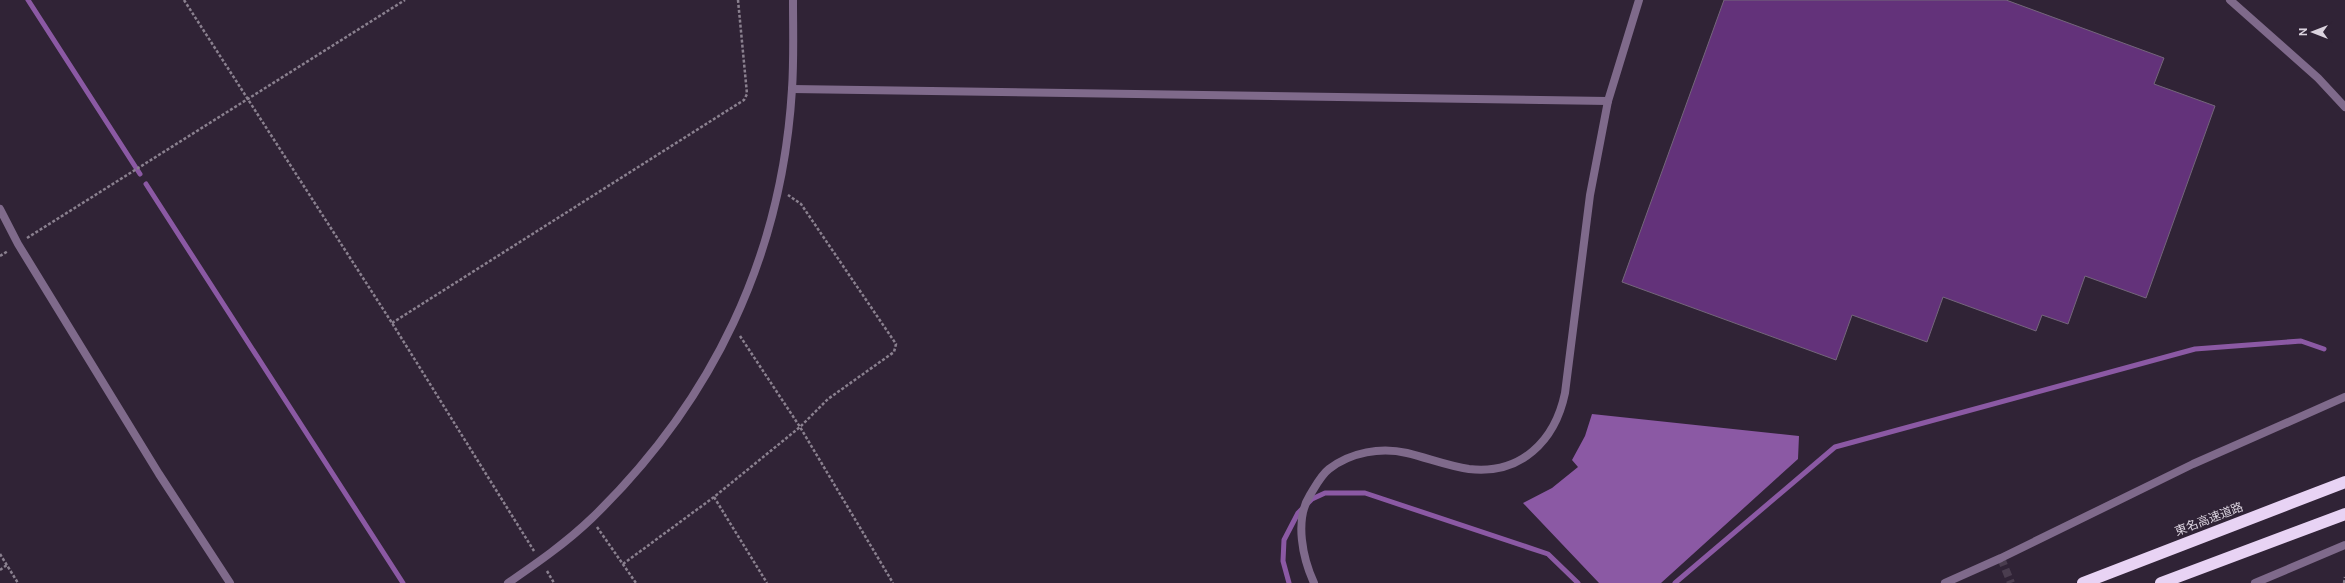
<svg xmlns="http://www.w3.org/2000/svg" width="2345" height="583" font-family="'Public Sans','Noto Sans JP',sans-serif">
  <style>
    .water { fill: #8b59a4 }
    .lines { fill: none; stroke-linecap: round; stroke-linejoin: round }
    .stream { stroke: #8b59a4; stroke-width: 5 }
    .building { fill: #63327a; stroke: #74667b }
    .minor-tunnel { stroke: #4a3d4f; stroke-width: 8; stroke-dasharray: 8 4; stroke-linecap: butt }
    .path { stroke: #8a808f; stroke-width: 2.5; stroke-dasharray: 3 2; stroke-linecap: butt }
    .tertiary { stroke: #7f6a8b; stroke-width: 8 }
    .motorway { stroke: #e8d3f4; stroke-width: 12 }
    .labels { text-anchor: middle; stroke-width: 3.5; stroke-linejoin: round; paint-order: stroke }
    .street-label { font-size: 12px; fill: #dbd3df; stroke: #302336 }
  </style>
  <rect width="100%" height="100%" fill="#302336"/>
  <polygon class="water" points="1592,414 1799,436 1798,459 1661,583 1599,583 1523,503 1552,488 1578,467 1572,460 1585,436"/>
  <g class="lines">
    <g class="stream">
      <polyline points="28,0 140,174"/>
      <polyline points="146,184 403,583"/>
      <polyline points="1289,583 1283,561 1284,540 1298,513 1312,499 1325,493 1365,493 1548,554 1578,583"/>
      <polyline points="1675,583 1835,447 2195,349 2301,341 2324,349"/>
    </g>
  </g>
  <polygon class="building" points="1724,0 2006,0 2164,58 2154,84 2215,106 2146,298 2085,276 2068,324 2042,315 2036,331 1943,297 1927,342 1852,315 1836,360 1622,282"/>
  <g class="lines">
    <polyline class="minor-tunnel" points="2001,558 2011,583"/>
    <g class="path">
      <polyline points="184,0 392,323 534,551"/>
      <polyline points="27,238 405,0"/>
      <polyline points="0,256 8,251"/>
      <polyline points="392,323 744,100 747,94 738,0"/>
      <polyline points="740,336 800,427 893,583"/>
      <polyline points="714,497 767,583"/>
      <polyline points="597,527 636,583"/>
      <polyline points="0,554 18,583"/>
      <polyline points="623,564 714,497 800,427 828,399 894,352 896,344 801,204 788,195"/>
      <polyline points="0,570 7,565"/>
      <polyline points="547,571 554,583"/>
      <polyline points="2344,583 2345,577"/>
    </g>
    <g class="tertiary">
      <polyline points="2230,0 2318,78 2345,107"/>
      <polyline points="792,89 1608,101"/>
      <polyline points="0,209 18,244 159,474 230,583"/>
      <path d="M508 583C537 563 566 543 592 518 712 402 782 257 792 89 794 60 793 29 793 0"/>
      <path d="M1314 583C1303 559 1294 520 1310 495 1315 487 1321 475 1329 469 1351 452 1381 447 1407 453 1428 458 1448 466 1469 469 1521 475 1555 441 1565 393L1590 195 1608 101 1639 0"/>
      <polyline points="1945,583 2001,558 2193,464 2345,397"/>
      <polyline points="2255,583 2345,545"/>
    </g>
    <g class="motorway">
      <polyline points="2083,583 2345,482"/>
      <polyline points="2161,583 2345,514"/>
    </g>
  </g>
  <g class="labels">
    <g class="street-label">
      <text transform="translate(2209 519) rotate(-21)" y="4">東名高速道路</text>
    </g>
  </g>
  <g transform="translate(2313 32) rotate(270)" stroke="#302336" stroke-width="3" paint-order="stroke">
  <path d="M0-3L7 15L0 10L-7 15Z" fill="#dbd3df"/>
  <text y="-6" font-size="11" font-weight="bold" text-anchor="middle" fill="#dbd3df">N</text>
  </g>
</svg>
